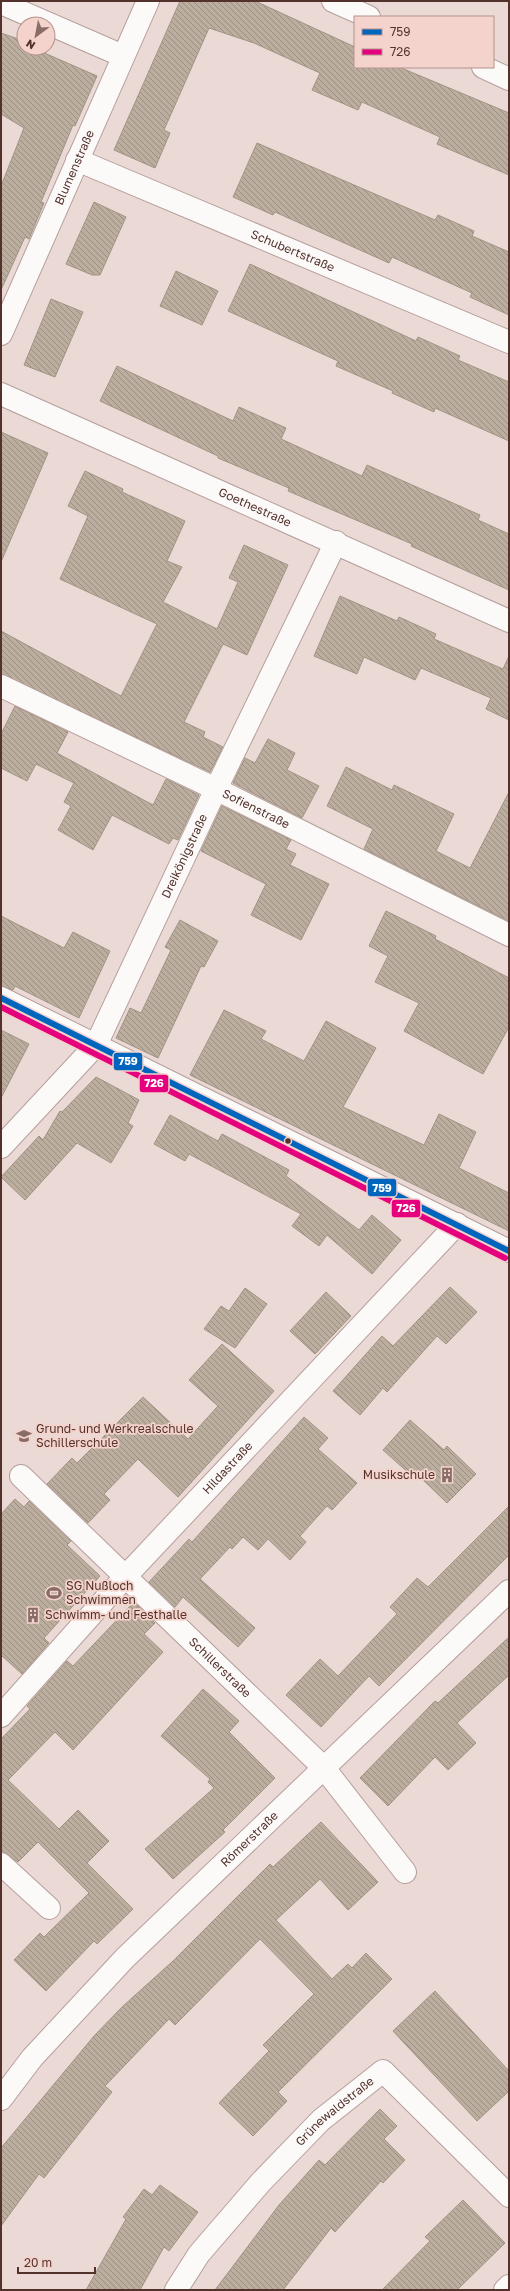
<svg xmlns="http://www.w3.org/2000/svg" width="510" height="2291" font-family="'Golos Text',sans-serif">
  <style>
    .building { fill: url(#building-back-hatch); stroke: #a09483 }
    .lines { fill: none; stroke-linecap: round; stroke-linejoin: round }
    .minor-casing { stroke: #b59f9b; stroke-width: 24 }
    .minor { stroke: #fcf9f9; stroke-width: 22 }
    .bus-1-casing { stroke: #f4d3cc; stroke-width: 9 }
    .bus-2-casing { stroke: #f4d3cc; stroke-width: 9 }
    .bus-1 { stroke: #0065bd; stroke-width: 6 }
    .bus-2 { stroke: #e5007d; stroke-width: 6 }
    .bus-dot { fill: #53322c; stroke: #f4d3cc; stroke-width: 1.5 }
    .labels { text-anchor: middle; stroke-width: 3.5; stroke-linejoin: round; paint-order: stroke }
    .street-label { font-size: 12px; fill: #53322c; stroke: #f4d3cc }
    .poi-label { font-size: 12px; fill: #53322c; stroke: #f4d3cc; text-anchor: start }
    .line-badge { stroke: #f4d3cc; stroke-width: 1.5 }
    .badge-label { font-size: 11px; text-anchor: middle; font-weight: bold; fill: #fff }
  </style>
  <defs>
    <pattern id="building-back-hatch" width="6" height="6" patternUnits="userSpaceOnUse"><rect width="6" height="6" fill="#bbae9f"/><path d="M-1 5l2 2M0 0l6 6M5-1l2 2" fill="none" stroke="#9b8e82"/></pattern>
  </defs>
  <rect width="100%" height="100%" fill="#ebd9d5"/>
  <g class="building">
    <polygon points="180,1 255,1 355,47 355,67 399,67 509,113 509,175 437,144 440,137 362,102 358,110 312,90 320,73 254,43 209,28 164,130 170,133 155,168 114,150"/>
    <polygon points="1,33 24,41 24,48 33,48 97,76 75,126 73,125 41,202 44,203 29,239 25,237 1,290 1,186 24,128 1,114"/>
    <polygon points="257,143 435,220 438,215 474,231 472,236 509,252 509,315 470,297 472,293 392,257 389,263 275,212 273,215 233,197"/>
    <polygon points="94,202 126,217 100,275 92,275 66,264"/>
    <polygon points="250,264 416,341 418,337 460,356 458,360 509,382 509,441 435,408 434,412 392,393 393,391 336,366 338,361 228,311"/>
    <polygon points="176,271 218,291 202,325 160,306"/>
    <polygon points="51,299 83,312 55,377 24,365"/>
    <polygon points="117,366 233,421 239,407 286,428 281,439 362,476 367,465 480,515 478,520 509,534 509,590 411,546 412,544 288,491 289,488 218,458 218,456 100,401"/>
    <polygon points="1,432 48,453 1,562"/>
    <polygon points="85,471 123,489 122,492 185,521 167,561 182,567 163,602 217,629 238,582 229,578 244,545 288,565 247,655 223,644 184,722 205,732 203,737 223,747 210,772 1,674 1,631 121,696 157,624 60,579 88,516 68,506"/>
    <polygon points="340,596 397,621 399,617 436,634 434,639 503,669 509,656 509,720 486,709 491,698 421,668 415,680 364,657 357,674 314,656"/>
    <polygon points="15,706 68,732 57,753 153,805 166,779 199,795 178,840 173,838 169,844 112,815 93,850 58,830 71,806 64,802 74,783 36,764 27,781 1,768 1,734"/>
    <polygon points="268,739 295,753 287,770 319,786 302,818 233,783 245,758 255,763"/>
    <polygon points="346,767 392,790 394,785 454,814 436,851 470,868 509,792 509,921 364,849 373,829 327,806"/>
    <polygon points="222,806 291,840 286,849 296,854 290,865 329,884 301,940 251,915 266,884 201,851"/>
    <polygon points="386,911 436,936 435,939 509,978 509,1027 483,1074 404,1031 419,1003 375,982 388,956 369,946"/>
    <polygon points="1,916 64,948 73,932 110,951 79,1018 15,986 13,990 1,986"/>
    <polygon points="180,920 218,941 204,967 201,966 158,1058 116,1038 130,1008 141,1013 171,950 165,947"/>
    <polygon points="224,1010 266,1031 261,1039 304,1061 326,1021 376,1048 343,1107 424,1145 439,1114 476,1132 459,1168 509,1193 509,1231 190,1075"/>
    <polygon points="1,1030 29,1044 1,1098"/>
    <polygon points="96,1077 139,1100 128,1123 133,1126 111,1163 77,1143 25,1200 1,1177 39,1136 43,1140 60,1111 62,1112"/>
    <polygon points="170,1115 218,1141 222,1134 289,1170 286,1176 359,1230 372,1215 401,1240 372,1274 327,1235 319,1246 292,1226 301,1214 189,1154 185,1161 154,1144"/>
    <polygon points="450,1287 477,1312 446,1344 437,1336 387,1392 383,1388 360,1415 333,1391 382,1336 393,1346"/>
    <polygon points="245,1288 267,1304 235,1348 204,1329 221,1306 229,1311"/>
    <polygon points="326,1292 351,1316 315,1354 290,1331"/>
    <polygon points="222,1344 274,1391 178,1497 138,1459 104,1494 110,1500 88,1523 47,1484 72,1458 77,1463 143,1397 188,1439 218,1406 189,1380"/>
    <polygon points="304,1417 328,1438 318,1449 357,1483 332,1510 327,1506 300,1536 306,1542 290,1560 268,1539 258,1550 243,1537 232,1549 230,1547 200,1579 255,1628 238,1647 183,1597 175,1607 149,1582 189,1539 192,1542"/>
    <polygon points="410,1420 444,1450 447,1446 476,1474 447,1503 415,1472 412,1476 383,1450"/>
    <polygon points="15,1499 24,1507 29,1501 71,1541 67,1545 100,1576 44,1638 49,1643 22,1674 1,1655 1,1514"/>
    <polygon points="509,1506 509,1555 379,1686 369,1676 321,1727 286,1695 320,1659 338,1676 397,1614 390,1607 417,1578 428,1587"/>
    <polygon points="134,1602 155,1623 144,1634 163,1652 73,1750 55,1732 8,1780 59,1829 78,1810 109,1841 87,1863 133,1909 97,1944 94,1941 46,1991 14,1960 40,1933 44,1937 89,1893 38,1842 18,1862 1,1850 1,1739 30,1709 27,1706 67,1661 73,1666"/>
    <polygon points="509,1637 509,1675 457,1723 476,1743 448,1770 435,1757 388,1806 360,1778 435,1701 438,1703"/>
    <polygon points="203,1689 239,1721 229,1732 275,1778 223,1830 225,1832 173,1879 145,1849 214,1788 208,1782 210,1779 161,1736"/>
    <polygon points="321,1822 378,1882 348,1910 320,1879 276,1920 332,1979 348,1964 352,1968 366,1953 392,1979 278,2092 287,2101 253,2136 219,2103 269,2051 263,2045 314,1994 260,1939 175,2025 169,2019 105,2086 112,2092 44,2178 39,2174 1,2226 1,2148 94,2036 122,2007 173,1961 270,1864 273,1867"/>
    <polygon points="435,1991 509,2071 509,2091 477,2121 393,2031"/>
    <polygon points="380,2109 397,2126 384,2139 405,2160 383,2183 381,2181 335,2232 331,2228 283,2290 215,2290 279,2205 319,2160 325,2165"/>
    <polygon points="160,2185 198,2212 169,2251 164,2247 140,2290 86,2290 126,2219 123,2217 144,2189 152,2195"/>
    <polygon points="463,2200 505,2243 457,2290 382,2290 430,2241 425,2237"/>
  </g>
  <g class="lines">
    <g class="minor-casing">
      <g id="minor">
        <polyline points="333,1 369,17"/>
        <polyline points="1,3 123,56"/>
        <polyline points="483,67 509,79"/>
        <path id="s1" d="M77 160 509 342"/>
        <path id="s2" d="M1 334 148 1"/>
        <path id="s3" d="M1 394 509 621"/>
        <path id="s4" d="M1 686 216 789 509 935"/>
        <polyline points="1,998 509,1251"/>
        <path id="s5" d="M1 1147 96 1045 216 789 336 542"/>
        <path id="s6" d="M21 1476 324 1768 405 1872"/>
        <path id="s7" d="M1 1716 125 1577 457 1224"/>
        <polyline points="1,1864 49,1908"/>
        <path id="s8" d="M1 2099 32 2058 125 1958 509 1591"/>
        <path id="s9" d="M176 2290 199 2254 261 2182 321 2120 383 2071 509 2196"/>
        <polyline points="505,2290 509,2286"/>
      </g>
    </g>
    <use href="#minor" class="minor"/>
    <g class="bus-1-casing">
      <polyline id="bus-1" points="1,998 509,1251"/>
    </g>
    <g class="bus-2-casing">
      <polyline id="bus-2" points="1,1007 505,1258"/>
    </g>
    <use href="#bus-1" class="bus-1"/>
    <use href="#bus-2" class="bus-2"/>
  </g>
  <defs>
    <g id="school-bare" transform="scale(1.2)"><path d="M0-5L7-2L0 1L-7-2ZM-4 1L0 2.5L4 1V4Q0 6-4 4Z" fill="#886c67" stroke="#f4d3cc" stroke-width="2.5" paint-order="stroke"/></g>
    <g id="building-bare" transform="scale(1.2)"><path d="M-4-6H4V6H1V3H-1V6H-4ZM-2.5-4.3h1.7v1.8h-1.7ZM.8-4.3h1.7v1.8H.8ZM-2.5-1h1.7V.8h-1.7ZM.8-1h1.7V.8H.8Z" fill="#886c67" stroke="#f4d3cc" stroke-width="2.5" paint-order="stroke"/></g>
    <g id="stadium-bare" transform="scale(1.2)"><path d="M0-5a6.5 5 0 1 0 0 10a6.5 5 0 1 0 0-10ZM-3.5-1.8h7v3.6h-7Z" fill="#886c67" stroke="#f4d3cc" stroke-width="2.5" paint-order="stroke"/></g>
  </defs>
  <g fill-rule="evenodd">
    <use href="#school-bare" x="24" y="1436"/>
    <use href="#building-bare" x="447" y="1475"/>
    <use href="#stadium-bare" x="54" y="1593"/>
    <use href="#building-bare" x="33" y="1615"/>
  </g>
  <circle class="bus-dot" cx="288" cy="1141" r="3.5"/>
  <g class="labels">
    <g class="street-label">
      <text dy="4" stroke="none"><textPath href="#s2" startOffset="182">Blumenstraße</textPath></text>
      <text dy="4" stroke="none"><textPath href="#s1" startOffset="234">Schubertstraße</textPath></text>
      <text dy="4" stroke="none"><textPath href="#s3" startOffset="278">Goethestraße</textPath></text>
      <text dy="4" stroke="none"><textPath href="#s4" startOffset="283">Sofienstraße</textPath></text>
      <text dy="4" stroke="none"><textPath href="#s5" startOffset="348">Dreikönigstraße</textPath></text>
      <text dy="4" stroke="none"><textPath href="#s7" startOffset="336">Hildastraße</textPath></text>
      <text dy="4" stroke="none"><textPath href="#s6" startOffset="276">Schillerstraße</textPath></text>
      <text dy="4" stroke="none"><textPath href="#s8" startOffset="360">Römerstraße</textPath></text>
      <text dy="4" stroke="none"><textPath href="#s9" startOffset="240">Grünewaldstraße</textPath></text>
    </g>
    <g class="poi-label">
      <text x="36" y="1433">Grund- und Werkrealschule<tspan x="36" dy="14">Schillerschule</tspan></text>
      <text x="435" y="1479" text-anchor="end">Musikschule</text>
      <text x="66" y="1590">SG Nußloch<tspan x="66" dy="14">Schwimmen</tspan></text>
      <text x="45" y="1619">Schwimm- und Festhalle</text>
    </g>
  </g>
  <g class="line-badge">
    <rect x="113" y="1052" width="30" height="19" rx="4" fill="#0065bd"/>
    <rect x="139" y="1074" width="30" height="19" rx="4" fill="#e5007d"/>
    <rect x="367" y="1178" width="30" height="19" rx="4" fill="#0065bd"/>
    <rect x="391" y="1199" width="30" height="19" rx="4" fill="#e5007d"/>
  </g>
  <g class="badge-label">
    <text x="128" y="1065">759</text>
    <text x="154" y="1087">726</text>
    <text x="382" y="1192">759</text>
    <text x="406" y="1212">726</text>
  </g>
  <rect width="510" height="2291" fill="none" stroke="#53322c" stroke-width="4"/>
  <rect x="354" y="16" width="140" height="52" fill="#f4d3cc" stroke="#b4938c"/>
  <rect x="362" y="29" width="20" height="6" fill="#0065bd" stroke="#b4938c"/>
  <text x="390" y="36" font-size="12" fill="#53322c">759</text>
  <rect x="362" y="49" width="20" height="6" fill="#e5007d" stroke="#b4938c"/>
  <text x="390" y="56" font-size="12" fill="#53322c">726</text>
  <g transform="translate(36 36) rotate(212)"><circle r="19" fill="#f4d3cc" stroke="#b4938c"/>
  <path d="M0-3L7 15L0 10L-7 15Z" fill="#886c67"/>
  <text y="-6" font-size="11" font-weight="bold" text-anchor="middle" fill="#53322c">N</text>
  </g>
  <path d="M18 2267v6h77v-6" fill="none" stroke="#53322c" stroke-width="2"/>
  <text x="24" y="2267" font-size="12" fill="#53322c" stroke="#f4d3cc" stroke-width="3" paint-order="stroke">20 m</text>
</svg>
